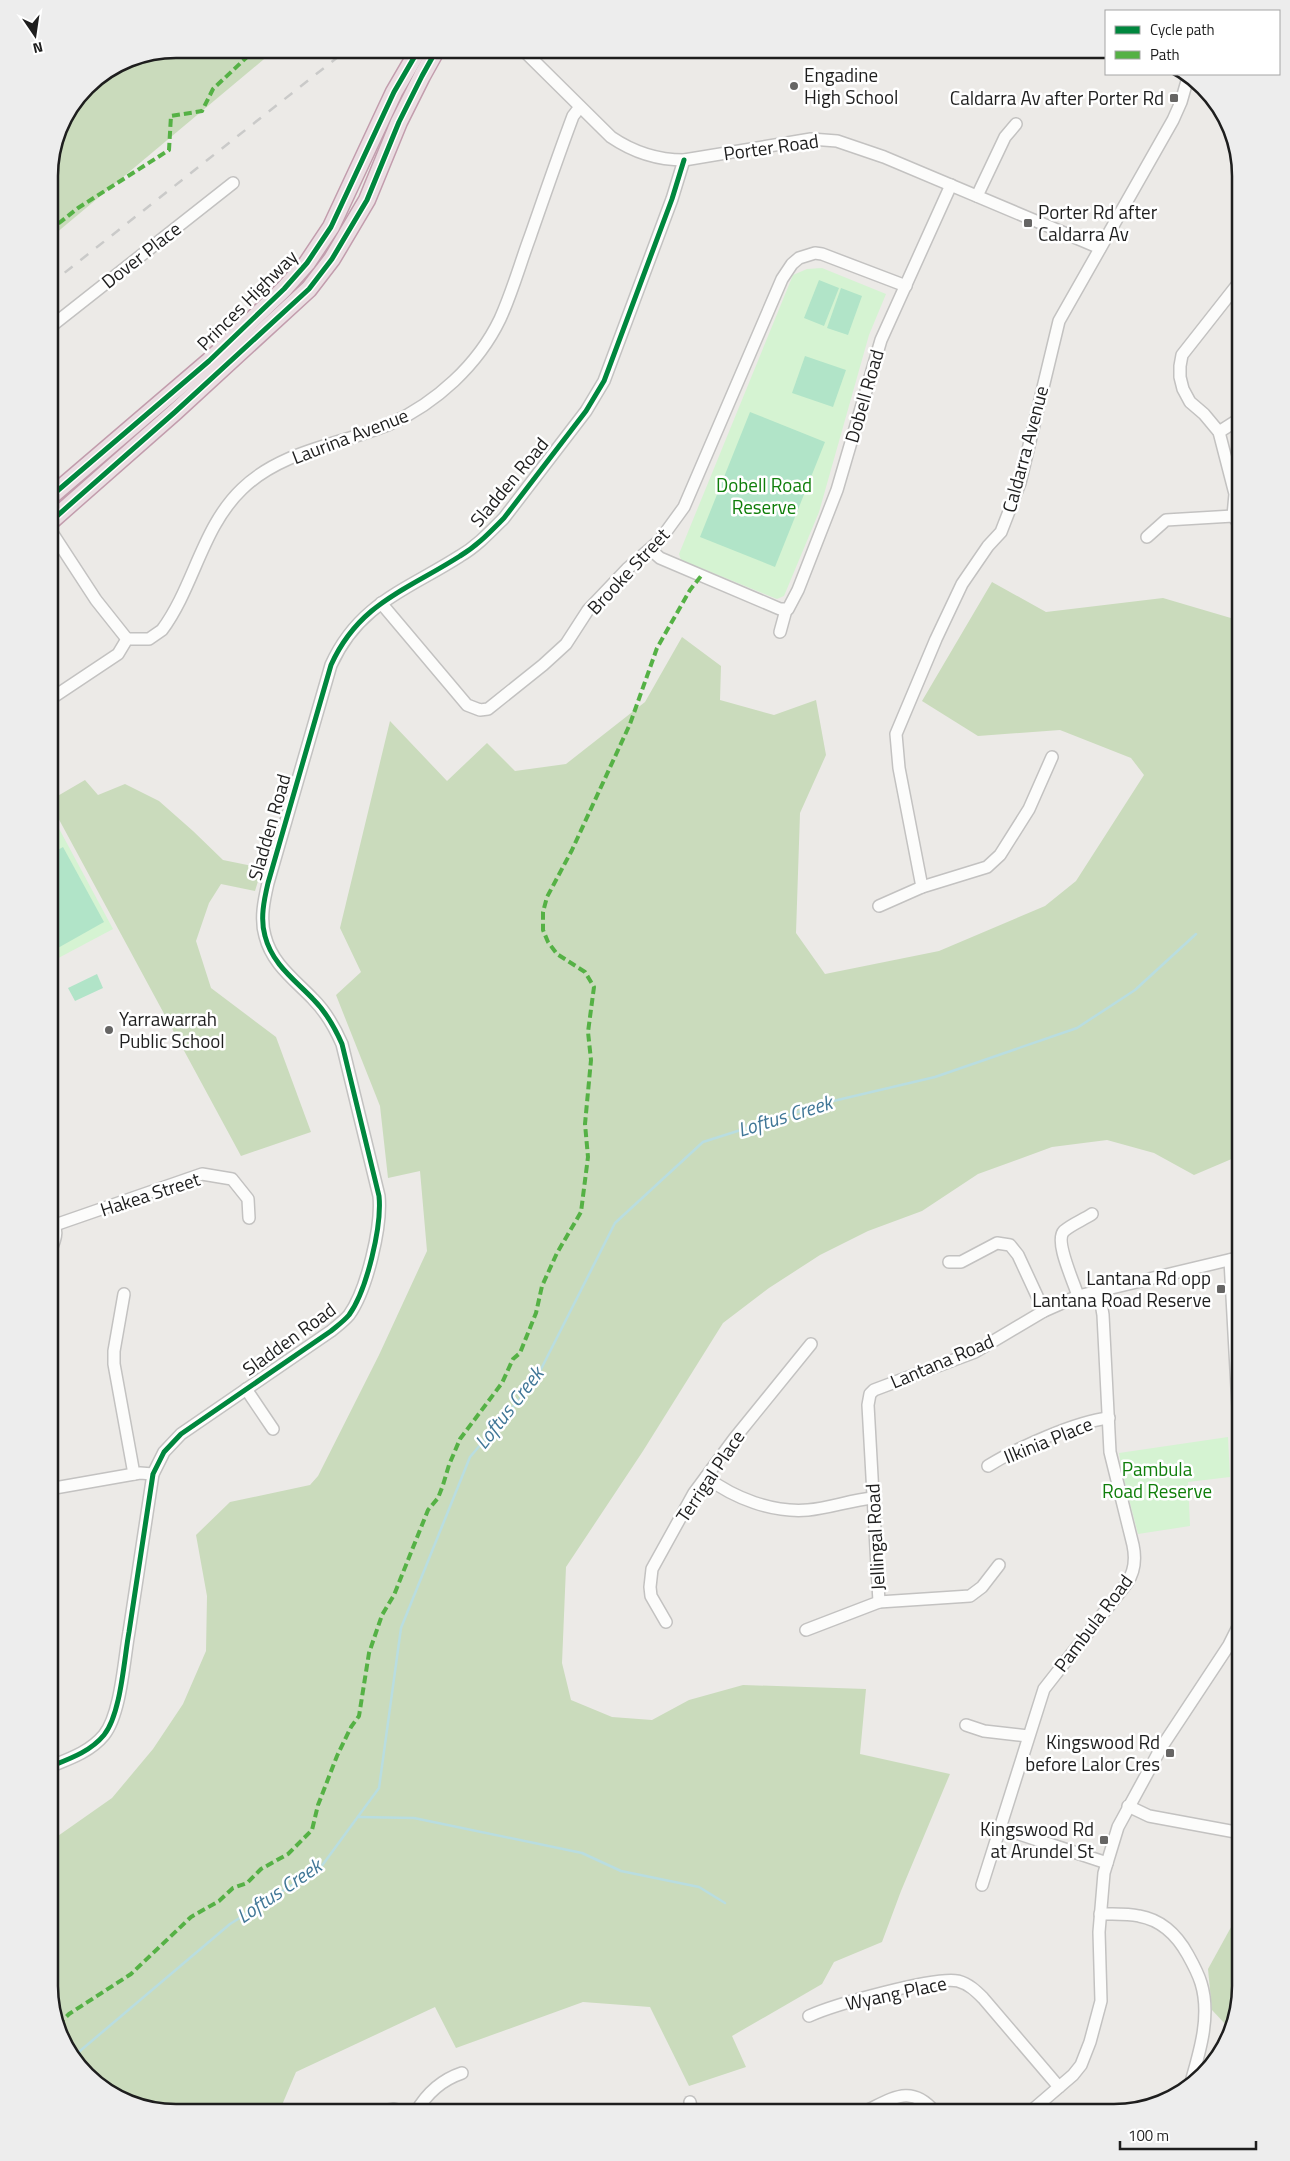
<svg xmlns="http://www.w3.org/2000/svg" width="1290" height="2161" font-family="'Titillium Web',sans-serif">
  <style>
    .forest { fill: #cadbbc }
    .park { fill: #d5f3d2 }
    .pitch { fill: #b1e4c8 }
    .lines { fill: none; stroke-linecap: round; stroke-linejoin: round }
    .stream { stroke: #b9dde0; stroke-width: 2.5 }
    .minor-casing { stroke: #c3c2c1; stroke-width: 14 }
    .highway-casing { stroke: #c29dad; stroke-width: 19 }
    .minor { stroke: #fcfcfb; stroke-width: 11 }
    .highway { stroke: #eadee2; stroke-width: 16 }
    .rail { stroke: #cacac9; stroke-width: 2.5; stroke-dasharray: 10 10; stroke-linecap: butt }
    .quiet { stroke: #55b145; stroke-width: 4; stroke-dasharray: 8 4; stroke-linecap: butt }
    .cycleway-casing { stroke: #fff; stroke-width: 8 }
    .cycleway { stroke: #00873e; stroke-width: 5 }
    .poi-dot { fill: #666564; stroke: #fff; stroke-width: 2 }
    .labels { text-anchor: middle; stroke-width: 5; stroke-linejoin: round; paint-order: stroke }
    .poi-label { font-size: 19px; fill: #1e1e1e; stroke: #fff; text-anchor: end }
    .street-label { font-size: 19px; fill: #1e1e1e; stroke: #fff }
    .park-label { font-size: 19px; fill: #0f7e0a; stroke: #fff }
    .water-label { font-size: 20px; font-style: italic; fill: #417797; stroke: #fff }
    .rim { fill: none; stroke: #1e1e1e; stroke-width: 2.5 }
  </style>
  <rect width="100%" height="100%" fill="#eceae7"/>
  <g class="forest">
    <polygon points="175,49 276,49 49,239 49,167 58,126 86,86 127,58"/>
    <polygon points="992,582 1046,612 1163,598 1241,621 1241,1155 1194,1175 1154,1153 1107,1140 1052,1147 978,1174 922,1211 868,1231 820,1255 769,1288 723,1323 643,1451 566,1567 562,1663 571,1700 612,1717 652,1720 689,1700 743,1685 866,1689 860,1754 950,1774 901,1891 882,1942 834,1962 822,1984 732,2036 746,2067 689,2086 650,2007 583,2002 456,2048 435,2007 296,2072 279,2112 167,2112 105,2091 62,2042 49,1986 49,1839 55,1838 112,1798 153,1749 183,1704 206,1651 207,1596 196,1535 230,1502 310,1485 318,1476 379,1355 427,1251 420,1171 388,1178 380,1106 336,995 361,972 340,928 390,721 447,781 487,743 515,771 566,764 645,702 682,637 721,666 720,700 774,715 816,700 826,755 800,813 796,933 825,974 939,951 1045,906 1076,881 1144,775 1131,758 1060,730 978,736 922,701"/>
    <polygon points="85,780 98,795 125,784 159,801 193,831 223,860 262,868 255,891 221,884 209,903 196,941 211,988 276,1037 311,1132 241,1156 49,801"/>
    <polygon points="1241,1909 1241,1986 1229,2028 1212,2010 1208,1969"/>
  </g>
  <g class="park">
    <polygon points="822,268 886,294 869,335 819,512 784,596 777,599 681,560 679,554 793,275 807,269"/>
    <polygon points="49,810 113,929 49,963"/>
    <polygon points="1228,1437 1230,1477 1188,1482 1190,1526 1138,1534 1122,1472 1119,1453"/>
  </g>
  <g class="pitch">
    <polygon points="819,280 839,288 824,326 804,318"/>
    <polygon points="841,288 862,296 848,335 827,328"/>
    <polygon points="805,356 846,370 833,407 792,393"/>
    <polygon points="750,412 825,442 775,567 700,537"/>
    <polygon points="63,847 104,922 49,953 49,855"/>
    <polygon points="97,974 103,988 75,1001 68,988"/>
  </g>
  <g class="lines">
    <g class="stream">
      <polyline points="358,1817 414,1818 582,1853 621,1871 699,1887 725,1903"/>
      <polyline points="74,2056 230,1924 321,1867 379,1788 401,1628 470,1457 535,1381 615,1223 703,1142 829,1102 935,1077 1077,1028 1135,990 1196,934"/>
    </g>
    <g class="minor-casing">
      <g id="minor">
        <path d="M522 49 611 137C633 152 658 160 684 160L811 139 837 141 884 157 1100 248"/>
        <polyline points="977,196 1005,137 1016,124"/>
        <polyline points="49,328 233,183"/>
        <polyline points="1219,432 1241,418"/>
        <polyline points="1241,527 1233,516 1235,494 1219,432 1204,414 1190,402 1183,389 1180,377 1180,366 1182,355 1241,280"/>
        <polyline points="49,528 96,600 127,639"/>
        <polyline points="1147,537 1166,520 1233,516"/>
        <polyline points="651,550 660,558 780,609 788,609 798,590 837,490 881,340 951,185"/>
        <polyline points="381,603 467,705 480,710 488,709 543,665 566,644 588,610 627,569 660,540 684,507 782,279 792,264 799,258 815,253 822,254 906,286"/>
        <polyline points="780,632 786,610"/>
        <path d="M49 700 118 654 127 639H149L162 630C194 587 202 527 242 489 282 450 340 445 390 424 436 403 478 365 500 319 512 293 520 264 530 237 544 197 558 156 573 116L580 107"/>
        <polyline points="922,887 899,768 896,734 936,639 962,584 988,546 1001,532 1008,514 1020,483 1059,321 1173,120 1181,102 1189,74"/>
        <polyline points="879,906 922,887 987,867 1000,855 1029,809 1052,757"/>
        <polyline points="55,1225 202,1174 232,1179 248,1199 249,1218"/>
        <path d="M49 1254C58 1235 58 1231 49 1212"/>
        <polyline points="1230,1260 1241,1461"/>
        <polyline points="949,1262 961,1262 997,1243 1010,1245 1018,1255 1044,1311"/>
        <polyline points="124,1294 114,1351 114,1364 134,1474"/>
        <path d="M1078 1296C1074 1282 1054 1241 1064 1231 1072 1224 1083 1220 1092 1214"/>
        <polyline points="246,1389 273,1429"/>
        <path d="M988 1466C1015 1449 1077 1421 1109 1418"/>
        <path d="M706 1477C734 1498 772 1513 808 1510 830 1508 851 1500 873 1498"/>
        <polyline points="49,1489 140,1473 153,1474"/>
        <polyline points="879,1602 970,1596 982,1587 999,1565"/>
        <polyline points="666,1622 651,1596 650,1587 652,1569 694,1493 734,1439 811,1344"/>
        <polyline points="806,1630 879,1602 868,1405 870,1394 874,1390 975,1352 1044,1311 1078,1296 1241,1257"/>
        <polyline points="966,1725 984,1731 1028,1736"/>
        <path d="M49 1767C69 1759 90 1752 104 1735 121 1714 124 1659 129 1632 137 1579 145 1526 153 1474L164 1452 181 1434 331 1331C337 1326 344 1321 349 1315 367 1290 382 1226 379 1196L342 1044C335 1028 326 1012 313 999 295 980 272 964 265 936 260 919 264 900 268 883L331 665C359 603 407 590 460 556 477 546 490 532 504 518L586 411 604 381 672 199 684 160"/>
        <polyline points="1128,1806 1149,1816 1241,1833"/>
        <polyline points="1001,1828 1107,1863"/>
        <path d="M982 1885 1044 1689 1127 1583C1135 1571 1136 1559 1133 1545L1110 1452 1103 1315 1099 1291"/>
        <path d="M1100 1914C1112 1914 1126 1913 1139 1916 1162 1920 1177 1935 1188 1955 1193 1964 1198 1973 1201 1983 1211 2015 1200 2051 1191 2082"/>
        <path d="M809 2016C833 2005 935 1976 958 1981 969 1984 976 1991 983 1998L1059 2087"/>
        <polyline points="690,2102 692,2112"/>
        <polyline points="378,2112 394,2109 406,2112"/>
        <path d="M416 2112C427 2093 441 2080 462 2073"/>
        <path d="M864 2112C892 2099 911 2083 935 2112"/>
        <polyline points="1030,2112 1073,2075 1081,2065 1090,2042 1101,2001 1099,1932 1104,1873 1118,1827 1161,1748 1229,1645 1241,1621"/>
      </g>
    </g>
    <g class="highway-casing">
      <g id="highway">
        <polyline points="49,498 209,361 284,289 307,263 331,227 394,92 419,49"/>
        <polyline points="49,523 175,412 309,289 332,259 367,200 399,122 422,76 437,49"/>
      </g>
    </g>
    <use href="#minor" class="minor"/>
    <use href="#highway" class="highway"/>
    <polyline class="rail" points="49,285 348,49"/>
    <g class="quiet">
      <polyline points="90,83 105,73"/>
      <polyline points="49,231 78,208 169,150 171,116 202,111 213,89 247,57 243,49"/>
      <polyline points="58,2025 69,2014 131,1974 191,1917 219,1901 233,1888 247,1883 261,1869 288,1854 312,1830 318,1805 337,1756 351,1727 359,1716 369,1653 382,1615 394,1595 428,1510 438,1498 443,1485 449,1465 460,1439 502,1383 513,1359 520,1353 536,1313 542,1286 557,1253 581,1212 588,1157 585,1124 591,1060 588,1032 594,987 585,972 557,954 548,942 543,930 543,912 547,897 572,850 630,724 657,648 690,590 701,576"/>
    </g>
    <g class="cycleway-casing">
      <g id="cycleway">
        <polyline points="49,498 209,361 284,289 307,263 331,227 394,92 419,49"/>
        <polyline points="49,523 175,412 309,289 332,259 367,200 399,122 422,76 437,49"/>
        <path d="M49 1767C69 1759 90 1752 104 1735 121 1714 124 1659 129 1632 137 1579 145 1526 153 1474L164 1452 181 1434 331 1331C337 1326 344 1321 349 1315 367 1290 382 1226 379 1196L342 1044C335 1028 326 1012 313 999 295 980 272 964 265 936 260 919 264 900 268 883L331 665C359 603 407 590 460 556 477 546 490 532 504 518L586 411 604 381 672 199 684 160"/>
      </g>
    </g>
    <use href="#cycleway" class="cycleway"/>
  </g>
  <g class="poi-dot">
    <circle cx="794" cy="86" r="5"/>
    <rect x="1169" y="93" width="10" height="10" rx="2.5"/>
    <rect x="1023" y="218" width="10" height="10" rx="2.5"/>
    <circle cx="109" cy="1030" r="5"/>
    <rect x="1216" y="1284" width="10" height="10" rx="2.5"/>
    <rect x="1165" y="1748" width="10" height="10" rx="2.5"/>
    <rect x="1099" y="1835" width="10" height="10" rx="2.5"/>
  </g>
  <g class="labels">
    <g class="poi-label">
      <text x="804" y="82" text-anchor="start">Engadine<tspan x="804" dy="22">High School</tspan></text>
      <text x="1164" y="105">Caldarra Av after Porter Rd</text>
      <text x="1038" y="219" text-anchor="start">Porter Rd after<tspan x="1038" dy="22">Caldarra Av</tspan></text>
      <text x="119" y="1026" text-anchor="start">Yarrawarrah<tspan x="119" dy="22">Public School</tspan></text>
      <text x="1211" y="1285">Lantana Rd opp<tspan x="1211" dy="22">Lantana Road Reserve</tspan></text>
      <text x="1160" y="1749">Kingswood Rd<tspan x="1160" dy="22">before Lalor Cres</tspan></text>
      <text x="1094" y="1836">Kingswood Rd<tspan x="1094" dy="22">at Arundel St</tspan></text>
    </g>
    <g class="street-label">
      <text transform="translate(771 147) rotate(-8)" y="7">Porter Road</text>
      <text transform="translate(141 255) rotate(-38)" y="7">Dover Place</text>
      <text transform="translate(247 300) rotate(-45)" y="7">Princes Highway</text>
      <text transform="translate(864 396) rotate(-74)" y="7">Dobell Road</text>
      <text transform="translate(350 436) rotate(-21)" y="7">Laurina Avenue</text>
      <text transform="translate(1025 449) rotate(-75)" y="7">Caldarra Avenue</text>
      <text transform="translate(509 482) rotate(-50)" y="7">Sladden Road</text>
      <text transform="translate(628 571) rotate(-47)" y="7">Brooke Street</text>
      <text transform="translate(269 827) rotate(-74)" y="7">Sladden Road</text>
      <text transform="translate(150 1194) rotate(-18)" y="7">Hakea Street</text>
      <text transform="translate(289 1339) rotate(-36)" y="7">Sladden Road</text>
      <text transform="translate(942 1361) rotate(-23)" y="7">Lantana Road</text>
      <text transform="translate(1048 1440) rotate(-22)" y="7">Ilkinia Place</text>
      <text transform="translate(710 1476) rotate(-56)" y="7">Terrigal Place</text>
      <text transform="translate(875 1537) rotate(-93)" y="7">Jellingal Road</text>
      <text transform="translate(1093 1623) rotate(-53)" y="7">Pambula Road</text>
      <text transform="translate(896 1993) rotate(-12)" y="7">Wyang Place</text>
    </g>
    <g class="park-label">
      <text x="764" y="492">Dobell Road<tspan x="764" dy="22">Reserve</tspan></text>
      <text x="1157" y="1476">Pambula<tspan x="1157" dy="22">Road Reserve</tspan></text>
    </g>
    <g class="water-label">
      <text transform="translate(785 1116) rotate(-17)" y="7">Loftus Creek</text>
      <text transform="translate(509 1408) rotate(-52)" y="7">Loftus Creek</text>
      <text transform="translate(279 1891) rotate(-34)" y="7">Loftus Creek</text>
    </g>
  </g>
  <path d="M0 0H1290V2161H0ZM176 58H1114A118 118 0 0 1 1232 176V1986A118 118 0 0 1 1114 2104H176A118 118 0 0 1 58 1986V176A118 118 0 0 1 176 58Z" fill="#ededed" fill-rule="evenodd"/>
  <path class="rim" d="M176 58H1114A118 118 0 0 1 1232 176V1986A118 118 0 0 1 1114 2104H176A118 118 0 0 1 58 1986V176A118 118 0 0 1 176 58Z"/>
  <rect x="1105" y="10" width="175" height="65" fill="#ffffff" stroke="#a5a5a5"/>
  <rect x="1115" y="26" width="25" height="8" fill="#00873e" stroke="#a5a5a5"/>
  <text x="1150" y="35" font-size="15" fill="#1e1e1e">Cycle path</text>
  <rect x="1115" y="51" width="25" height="8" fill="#55b145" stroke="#a5a5a5"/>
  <text x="1150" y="60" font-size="15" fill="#1e1e1e">Path</text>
  <g transform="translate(35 35) rotate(167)" stroke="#ffffff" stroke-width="4" paint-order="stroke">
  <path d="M0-4L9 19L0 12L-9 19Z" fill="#1e1e1e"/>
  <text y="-8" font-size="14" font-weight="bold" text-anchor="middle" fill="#1e1e1e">N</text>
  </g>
  <path d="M1120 2141v8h136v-8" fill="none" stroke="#1e1e1e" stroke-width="2.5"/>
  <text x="1128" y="2141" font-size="15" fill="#1e1e1e" stroke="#ffffff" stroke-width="4" paint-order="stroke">100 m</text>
</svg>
